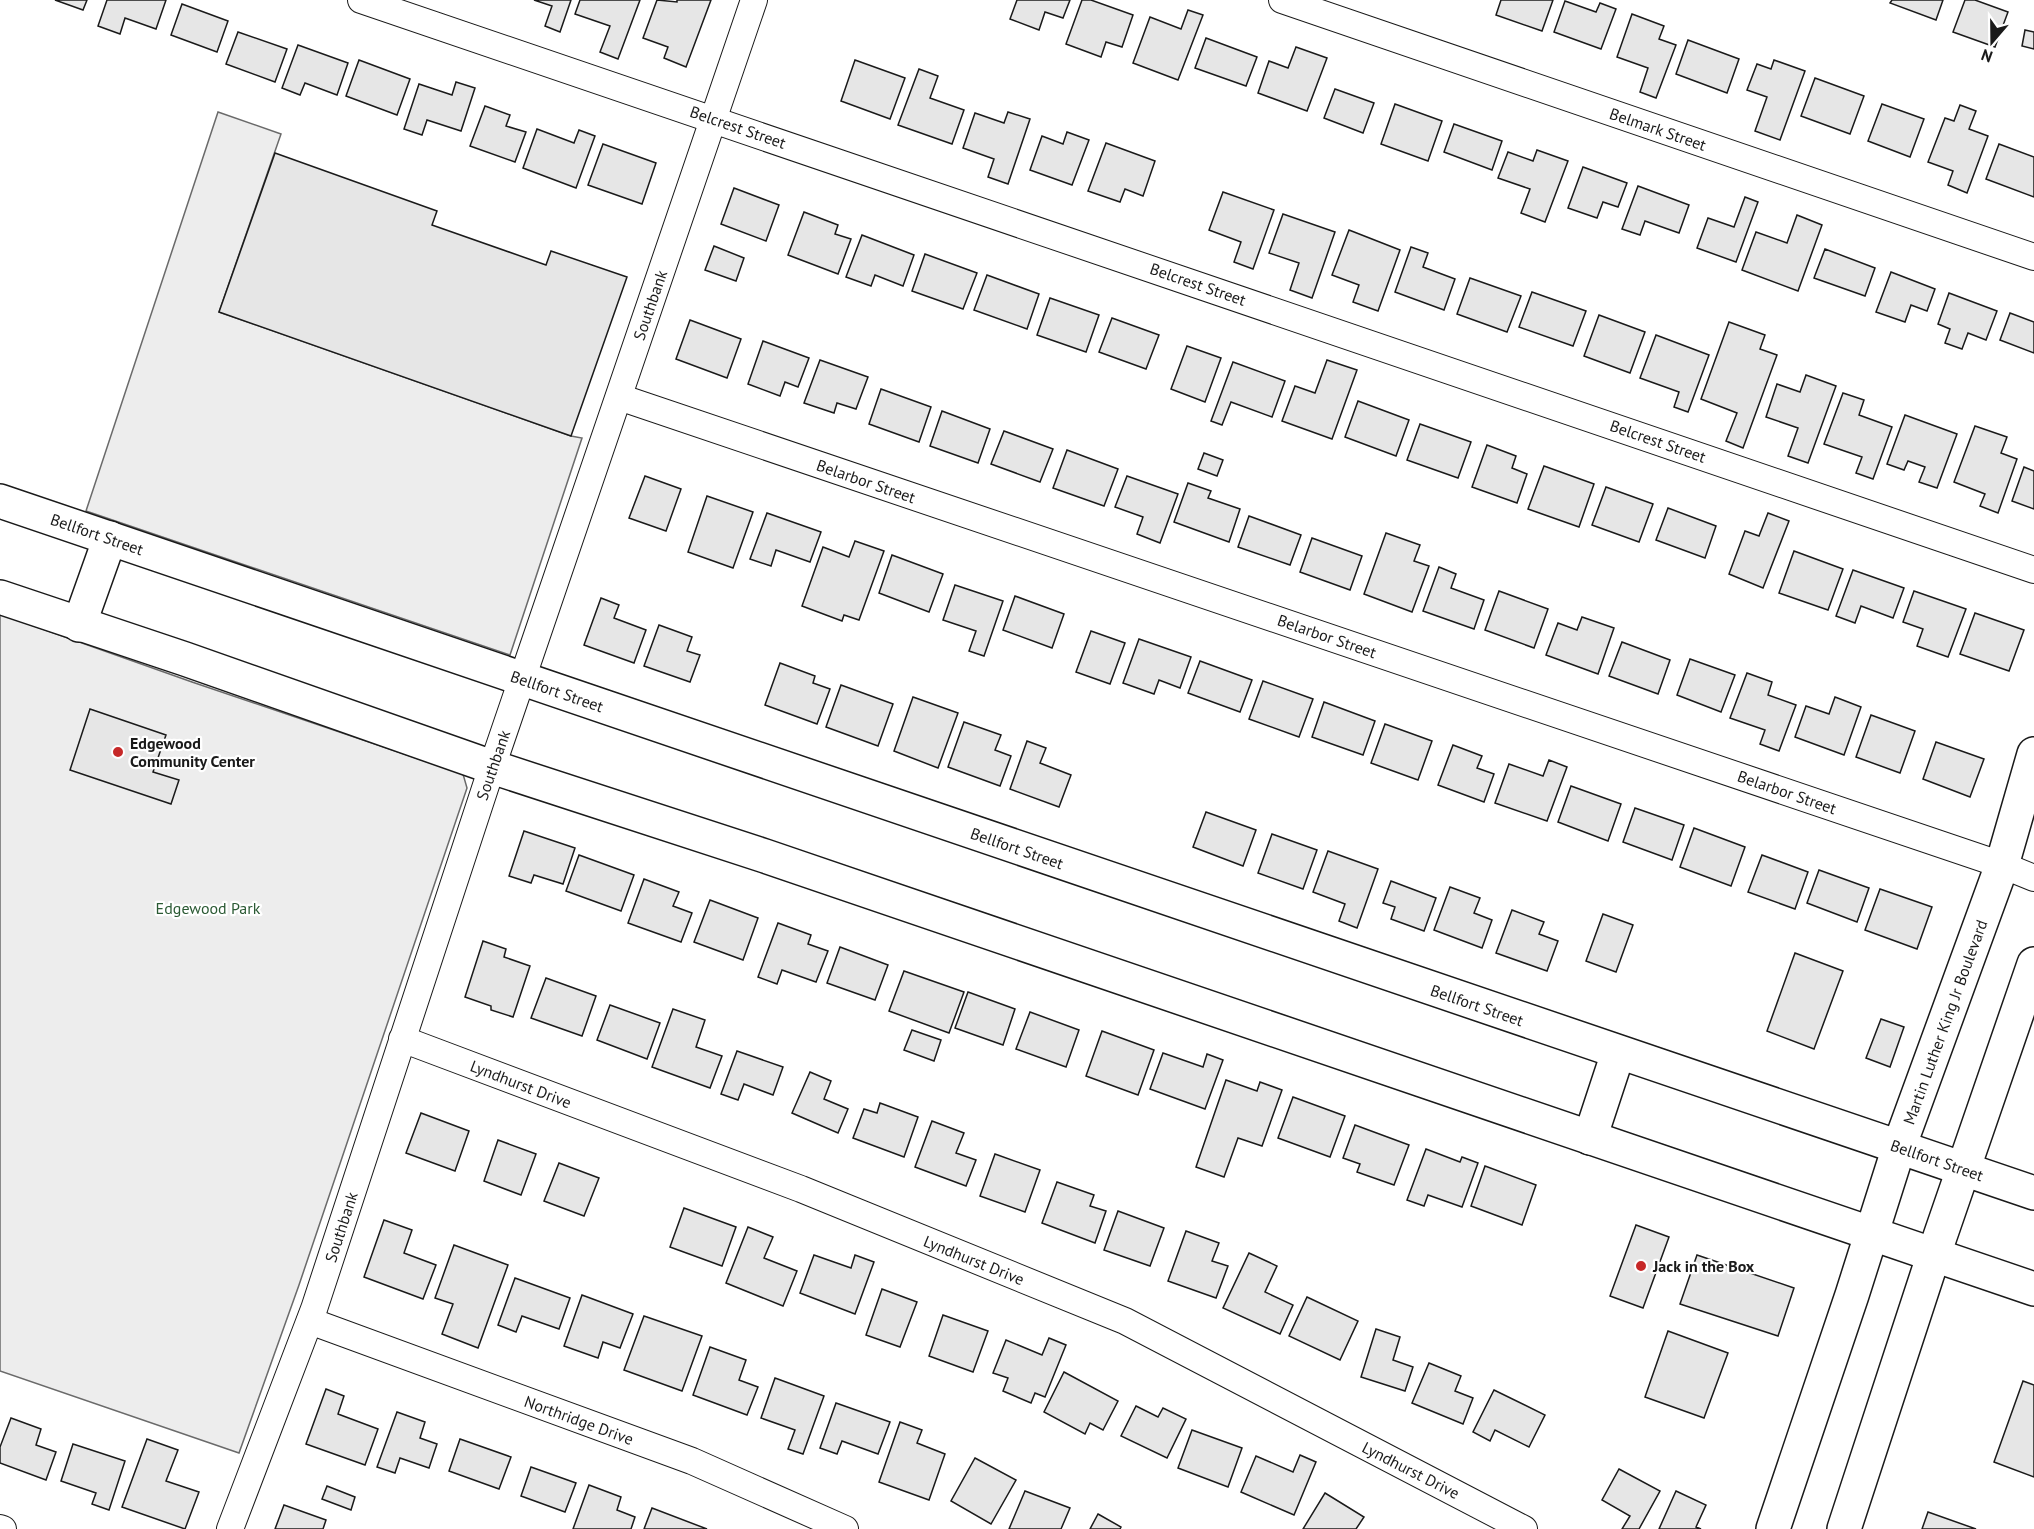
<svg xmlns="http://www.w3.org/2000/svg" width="2034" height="1529" font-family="'PT Sans',sans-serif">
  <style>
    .built { fill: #ededed; stroke: #6a6a6a; stroke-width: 1.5 }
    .building { fill: #e6e6e6; stroke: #1a1a1a; stroke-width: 1.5 }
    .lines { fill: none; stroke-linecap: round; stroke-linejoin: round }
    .minor-casing { stroke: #1a1a1a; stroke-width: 28 }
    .major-casing { stroke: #1a1a1a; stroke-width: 36 }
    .minor { stroke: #fff; stroke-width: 26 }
    .major { stroke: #fff; stroke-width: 33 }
    .poi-dot { fill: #c62828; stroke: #fff; stroke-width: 2 }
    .labels { text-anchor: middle; stroke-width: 4.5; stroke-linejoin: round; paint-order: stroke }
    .street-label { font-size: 16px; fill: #1a1a1a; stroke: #fff }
    .poi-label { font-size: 16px; font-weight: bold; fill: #1a1a1a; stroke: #fff; text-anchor: start }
    .park-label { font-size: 16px; fill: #2b5a34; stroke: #fff }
  </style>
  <rect width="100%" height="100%" fill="#fff"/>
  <g class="built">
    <polygon points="218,112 281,134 219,312 571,436 582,438 510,655 86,511"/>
    <polygon points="0,614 192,682 463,774 467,788 299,1285 239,1453 0,1371"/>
  </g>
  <g class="building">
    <polygon points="55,0 87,0 83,10"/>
    <polygon points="107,0 166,0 156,29 125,18 120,34 98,26"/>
    <polygon points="534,0 571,0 560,32 545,26 552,6"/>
    <polygon points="580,0 640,0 618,59 600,52 610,26 575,14"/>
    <polygon points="657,0 677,2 677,0 711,0 686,67 664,58 668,47 643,38"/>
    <polygon points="1017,0 1070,0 1063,18 1045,12 1039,30 1010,19"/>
    <polygon points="1082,0 1091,0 1133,15 1122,47 1106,42 1101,57 1066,44"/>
    <polygon points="1501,0 1553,0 1542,31 1496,15"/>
    <polygon points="1892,0 1943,0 1936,20 1890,3"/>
    <polygon points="1965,0 1975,0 2008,12 1995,47 1953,32"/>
    <polygon points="1565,1 1596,12 1600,3 1616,9 1601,49 1554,32"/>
    <polygon points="182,4 228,21 217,52 171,35"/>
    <polygon points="1188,10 1203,15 1178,80 1133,63 1150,17 1181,29"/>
    <polygon points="1632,14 1664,26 1659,39 1676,45 1656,98 1640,92 1648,68 1617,57"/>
    <polygon points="2025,30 2034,32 2034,49 2022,46"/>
    <polygon points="238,32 287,49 275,82 226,64"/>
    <polygon points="1206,38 1257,57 1246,86 1195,68"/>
    <polygon points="1688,40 1739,59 1727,93 1676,74"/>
    <polygon points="298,45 348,63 337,95 305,83 300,95 282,88"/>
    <polygon points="1296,47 1327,58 1307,111 1258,93 1269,61 1288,68"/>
    <polygon points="359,60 410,79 397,115 346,96"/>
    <polygon points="855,60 905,78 890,119 841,101"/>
    <polygon points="1774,60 1805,71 1780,140 1755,131 1767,97 1747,90 1757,64 1771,69"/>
    <polygon points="919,69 938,76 930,98 964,110 952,144 898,125"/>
    <polygon points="1815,78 1864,96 1850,134 1801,116"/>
    <polygon points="456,82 475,88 461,131 427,120 422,135 404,129 419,84 452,95"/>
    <polygon points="1335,89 1374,103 1363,133 1324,118"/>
    <polygon points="1395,104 1442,121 1428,161 1381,144"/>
    <polygon points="1882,104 1924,119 1910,157 1868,141"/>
    <polygon points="1960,105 1976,111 1969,129 1988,136 1967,193 1948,185 1953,171 1928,162 1945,118 1954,121"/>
    <polygon points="485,106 510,115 506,126 526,132 515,162 470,146"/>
    <polygon points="1008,112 1030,119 1008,184 988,177 994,159 963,148 975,113 1004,123"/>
    <polygon points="1454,124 1502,141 1492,170 1444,152"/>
    <polygon points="537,129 574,143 579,130 595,136 576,188 523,168"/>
    <polygon points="1067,132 1089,140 1072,185 1030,170 1042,136 1063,144"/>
    <polygon points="1106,143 1155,161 1143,196 1125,189 1120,202 1088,191"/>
    <polygon points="603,144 656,163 642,204 588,185"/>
    <polygon points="1999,144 2034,157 2034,197 1986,179"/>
    <polygon points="1537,150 1568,161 1545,222 1521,213 1530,189 1498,178 1508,152 1533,161"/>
    <polygon points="275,153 437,211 432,225 546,265 551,251 627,277 571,436 219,312"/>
    <polygon points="1583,167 1627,183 1618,207 1603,202 1597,218 1568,208"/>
    <polygon points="1638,186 1689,205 1679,233 1645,221 1640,235 1622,229"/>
    <polygon points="734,188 779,205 766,241 721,224"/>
    <polygon points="1223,192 1274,210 1253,269 1234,262 1241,242 1209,230"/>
    <polygon points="1745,197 1758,202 1736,262 1697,248 1708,218 1734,227"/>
    <polygon points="804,212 838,225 835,234 851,239 838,274 788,255"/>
    <polygon points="1283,214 1335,232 1312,298 1290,290 1299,263 1269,253"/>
    <polygon points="1797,215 1822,225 1798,291 1742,270 1756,232 1787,243"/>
    <polygon points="1349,230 1400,250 1378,311 1353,302 1359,285 1332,275"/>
    <polygon points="862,235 914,255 903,286 875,275 871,286 846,277"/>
    <polygon points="714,246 744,258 736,281 705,270"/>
    <polygon points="1411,247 1428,253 1423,267 1455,279 1444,310 1395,292"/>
    <polygon points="1825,249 1875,268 1865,296 1814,278"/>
    <polygon points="925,254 977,273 963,309 912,291"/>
    <polygon points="1891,272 1935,289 1927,311 1911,305 1905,322 1876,312"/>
    <polygon points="987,275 1039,294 1027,329 974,310"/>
    <polygon points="1470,278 1521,296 1507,332 1457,314"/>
    <polygon points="1532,292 1586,311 1573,346 1519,327"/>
    <polygon points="1949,293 1997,311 1986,340 1968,333 1962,349 1945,343 1950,329 1938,324"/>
    <polygon points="1050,298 1099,315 1086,352 1037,335"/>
    <polygon points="2010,313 2034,322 2034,353 2000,340"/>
    <polygon points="1599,315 1645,332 1630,373 1584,356"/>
    <polygon points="1112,318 1159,335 1146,369 1099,352"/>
    <polygon points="690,320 741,339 727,378 676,359"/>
    <polygon points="1729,322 1765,335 1760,349 1777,355 1743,448 1726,441 1737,413 1701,399"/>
    <polygon points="1656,335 1709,355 1688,412 1674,407 1679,392 1640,378"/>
    <polygon points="763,341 809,358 798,387 785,382 780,396 748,384"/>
    <polygon points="1187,346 1221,358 1205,402 1171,389"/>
    <polygon points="820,360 868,377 856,409 837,403 834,413 804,403"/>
    <polygon points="1327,360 1357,370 1332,439 1282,421 1295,386 1315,393"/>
    <polygon points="1233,362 1285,381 1272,417 1231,402 1222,425 1211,421"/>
    <polygon points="1806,375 1836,386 1808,463 1788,456 1798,428 1766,417 1777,384 1800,392"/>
    <polygon points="881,389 931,407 919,442 869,424"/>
    <polygon points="1843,393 1864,400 1859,415 1892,427 1873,479 1856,473 1862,457 1824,444"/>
    <polygon points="1358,401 1409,420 1396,456 1345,437"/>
    <polygon points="942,411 990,429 978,463 930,446"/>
    <polygon points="1905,415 1957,434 1937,488 1919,482 1925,467 1908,461 1904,470 1887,464"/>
    <polygon points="1420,424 1471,442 1458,478 1407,460"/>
    <polygon points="1975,426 2007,437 2001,453 2017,459 1998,513 1980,506 1985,494 1954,482"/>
    <polygon points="1004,431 1053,449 1040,482 991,464"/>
    <polygon points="1487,445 1516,456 1512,468 1527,474 1517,503 1472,487"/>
    <polygon points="1067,450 1118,469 1104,506 1053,488"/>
    <polygon points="1204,453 1223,460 1217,476 1198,469"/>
    <polygon points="1544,466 1594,484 1579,527 1528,509"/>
    <polygon points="2024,467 2034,471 2034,509 2012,501"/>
    <polygon points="645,476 681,489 666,531 629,518"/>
    <polygon points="1127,476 1178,494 1160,543 1137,534 1143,517 1115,507"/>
    <polygon points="1188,483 1211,491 1208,498 1240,509 1229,542 1174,522"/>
    <polygon points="1606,487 1653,504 1639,542 1592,525"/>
    <polygon points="707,496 753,512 733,568 688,552"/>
    <polygon points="1668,508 1716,526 1705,558 1656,540"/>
    <polygon points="767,513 821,532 810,562 776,550 771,566 750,559"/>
    <polygon points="1768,513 1789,521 1763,588 1729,574 1745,531 1759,536"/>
    <polygon points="1249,516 1301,535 1290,565 1238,547"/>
    <polygon points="1386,533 1420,545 1414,561 1429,566 1412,612 1364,594"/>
    <polygon points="1312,538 1362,556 1350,590 1300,572"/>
    <polygon points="855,541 884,551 859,620 844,615 842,621 802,606 823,547 849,557"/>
    <polygon points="1794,551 1843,569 1828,610 1779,593"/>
    <polygon points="892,555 943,574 929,612 879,593"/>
    <polygon points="1439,567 1456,574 1451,588 1484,600 1474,629 1423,611"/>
    <polygon points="1853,570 1904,588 1893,618 1861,606 1855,623 1836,616"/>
    <polygon points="955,585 1003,601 984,656 969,651 976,631 943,620"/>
    <polygon points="1499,591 1548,609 1534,648 1485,630"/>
    <polygon points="1914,591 1966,609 1948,657 1917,646 1923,629 1903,622"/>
    <polygon points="1015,596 1064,614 1052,648 1003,630"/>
    <polygon points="601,598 619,605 614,618 646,630 634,663 584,645"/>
    <polygon points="1975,613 2024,630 2009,671 1960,654"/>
    <polygon points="1582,617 1614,628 1598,674 1546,655 1558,623 1577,630"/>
    <polygon points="659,625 692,637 687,651 700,655 690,682 644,666"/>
    <polygon points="1091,631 1125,643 1110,684 1076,672"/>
    <polygon points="1139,639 1191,657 1180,688 1159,680 1154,694 1123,683"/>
    <polygon points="1622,642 1670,660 1658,694 1609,676"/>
    <polygon points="1690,659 1735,675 1721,712 1677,695"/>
    <polygon points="1200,661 1252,680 1240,712 1188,693"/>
    <polygon points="780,663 815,676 813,683 830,689 817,724 765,705"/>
    <polygon points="1747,673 1772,682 1768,695 1796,705 1779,751 1760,744 1765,730 1730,718"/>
    <polygon points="1263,681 1313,699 1299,737 1249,719"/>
    <polygon points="841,685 893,704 878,746 826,727"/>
    <polygon points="913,697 958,713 938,768 894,751"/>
    <polygon points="1835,697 1861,707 1844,755 1795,737 1806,706 1829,714"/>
    <polygon points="1324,702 1375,721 1363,755 1312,737"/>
    <polygon points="90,709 166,735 153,772 179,780 171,804 70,770"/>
    <polygon points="1871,715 1915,731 1900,773 1856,757"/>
    <polygon points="964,722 1001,735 995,750 1011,756 1000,786 948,767"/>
    <polygon points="1385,724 1432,741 1418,780 1371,763"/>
    <polygon points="1027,741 1046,748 1040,763 1071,775 1059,807 1010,789"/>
    <polygon points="1936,742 1984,759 1970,797 1923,779"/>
    <polygon points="1453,745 1482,756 1477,768 1494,774 1484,802 1438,785"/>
    <polygon points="1549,760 1567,767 1547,821 1495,803 1509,764 1543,776"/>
    <polygon points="1571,786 1621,804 1608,841 1558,822"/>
    <polygon points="1635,808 1684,825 1672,860 1623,842"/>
    <polygon points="1206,812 1256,830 1243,866 1193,847"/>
    <polygon points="1694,828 1745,847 1731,886 1680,867"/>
    <polygon points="524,831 575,848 563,884 534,875 531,883 509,876"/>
    <polygon points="1272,834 1317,850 1303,889 1258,873"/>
    <polygon points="1328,851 1378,869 1357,928 1339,921 1345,904 1313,892"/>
    <polygon points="579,855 634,875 621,911 566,891"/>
    <polygon points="1762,855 1808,872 1795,909 1748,892"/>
    <polygon points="1819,870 1869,888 1857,922 1807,903"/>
    <polygon points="644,879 679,892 673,906 692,913 681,942 628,923"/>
    <polygon points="1391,881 1436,898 1424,931 1391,919 1395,907 1383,903"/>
    <polygon points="1450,887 1480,898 1474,913 1492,920 1482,948 1434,930"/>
    <polygon points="1880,889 1932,907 1917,949 1865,930"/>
    <polygon points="710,900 758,918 743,960 694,942"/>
    <polygon points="1512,910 1544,922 1539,934 1558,941 1547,971 1496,953"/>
    <polygon points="1603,914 1633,925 1616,972 1586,961"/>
    <polygon points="778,923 811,935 808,944 828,951 816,982 782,970 777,984 758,977"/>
    <polygon points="483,941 506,949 504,957 530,966 513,1017 491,1010 491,1006 465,997"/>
    <polygon points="840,947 888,965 875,1000 827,983"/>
    <polygon points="1795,953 1843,971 1814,1049 1767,1031"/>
    <polygon points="904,971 964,992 949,1033 889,1011"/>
    <polygon points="546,978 596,996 582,1036 531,1018"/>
    <polygon points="968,992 1015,1009 1003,1045 955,1028"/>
    <polygon points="610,1005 660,1023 647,1059 597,1040"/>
    <polygon points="673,1009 705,1020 696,1047 722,1056 710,1088 652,1067"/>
    <polygon points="1030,1012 1079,1030 1066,1067 1016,1049"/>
    <polygon points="1881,1019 1904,1027 1890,1067 1866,1058"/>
    <polygon points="912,1030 941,1040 934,1061 904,1050"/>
    <polygon points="1102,1031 1154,1050 1138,1095 1086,1076"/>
    <polygon points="737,1051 783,1067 773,1095 744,1084 738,1100 721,1094"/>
    <polygon points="1163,1053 1203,1067 1207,1054 1223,1060 1205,1109 1150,1089"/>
    <polygon points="810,1072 831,1081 824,1099 848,1109 838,1133 792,1113"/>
    <polygon points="1226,1080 1257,1091 1260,1082 1282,1090 1262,1146 1238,1138 1224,1177 1196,1167"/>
    <polygon points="1293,1097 1345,1116 1330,1157 1278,1138"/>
    <polygon points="880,1103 918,1117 904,1157 853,1138 864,1109 877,1113"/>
    <polygon points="421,1113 469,1131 455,1171 406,1153"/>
    <polygon points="932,1121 964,1133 956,1153 976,1160 966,1186 915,1167"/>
    <polygon points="1355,1125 1409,1145 1394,1185 1357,1172 1360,1164 1343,1158"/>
    <polygon points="498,1140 536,1154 521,1195 484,1181"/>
    <polygon points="1426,1149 1460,1162 1462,1157 1478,1163 1462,1207 1428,1195 1424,1206 1407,1200"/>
    <polygon points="995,1154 1040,1170 1025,1212 980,1196"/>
    <polygon points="559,1163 599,1178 584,1216 544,1201"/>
    <polygon points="1485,1166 1536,1185 1522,1225 1471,1206"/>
    <polygon points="1057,1182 1094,1195 1090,1206 1106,1211 1095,1243 1042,1223"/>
    <polygon points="684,1208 736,1227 722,1266 670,1247"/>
    <polygon points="1118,1211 1164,1228 1150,1266 1104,1250"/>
    <polygon points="384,1220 412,1230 404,1253 436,1265 423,1299 364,1277"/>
    <polygon points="1636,1225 1669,1237 1643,1308 1610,1296"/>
    <polygon points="748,1227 773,1237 764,1258 797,1271 783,1306 726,1283"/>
    <polygon points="1186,1231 1219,1243 1212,1261 1228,1266 1216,1298 1168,1281"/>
    <polygon points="454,1245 508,1265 478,1348 442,1334 453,1304 435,1298"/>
    <polygon points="1249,1253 1277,1266 1265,1292 1293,1305 1280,1334 1223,1308"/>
    <polygon points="814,1255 851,1268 855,1255 874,1262 855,1314 800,1293"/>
    <polygon points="1697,1255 1794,1288 1778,1336 1680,1304"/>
    <polygon points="515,1278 570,1298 559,1329 522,1316 516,1332 498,1325"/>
    <polygon points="882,1289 917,1302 900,1347 866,1335"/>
    <polygon points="582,1295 633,1314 620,1348 603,1342 598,1358 564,1346"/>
    <polygon points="1307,1297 1358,1321 1340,1360 1289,1336"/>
    <polygon points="943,1315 988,1331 973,1372 929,1356"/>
    <polygon points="644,1316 702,1336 682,1391 624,1370"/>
    <polygon points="1376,1329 1400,1337 1393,1360 1413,1367 1405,1391 1361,1377"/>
    <polygon points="1668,1331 1728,1353 1704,1418 1645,1397"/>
    <polygon points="1049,1338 1066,1345 1045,1397 1035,1393 1031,1403 1003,1391 1008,1378 993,1373 1006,1340 1042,1355"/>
    <polygon points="710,1347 746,1360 739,1380 758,1387 747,1415 693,1395"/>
    <polygon points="1429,1363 1461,1376 1455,1391 1473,1398 1463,1424 1412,1403"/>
    <polygon points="1064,1372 1118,1401 1103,1430 1090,1423 1085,1434 1044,1412"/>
    <polygon points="775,1378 824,1396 803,1454 788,1449 795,1430 761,1418"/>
    <polygon points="2023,1381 2034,1385 2034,1477 1994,1462"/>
    <polygon points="326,1389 344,1396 338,1414 378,1429 365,1465 306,1444"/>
    <polygon points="1494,1390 1545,1415 1529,1447 1495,1430 1490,1441 1473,1432"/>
    <polygon points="836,1403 890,1422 878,1454 842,1441 837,1454 820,1448"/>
    <polygon points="1136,1406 1158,1417 1163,1408 1186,1419 1167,1458 1121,1436"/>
    <polygon points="397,1412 425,1422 420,1438 437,1444 429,1468 400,1458 395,1473 377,1467"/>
    <polygon points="11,1418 41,1429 36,1445 56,1452 46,1480 0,1463 0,1447"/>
    <polygon points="900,1422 922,1430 917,1443 945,1454 929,1500 879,1482"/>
    <polygon points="1192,1430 1242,1448 1228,1487 1178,1468"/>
    <polygon points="147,1439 178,1450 166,1481 199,1492 185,1529 122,1507"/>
    <polygon points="460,1439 511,1457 499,1489 449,1471"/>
    <polygon points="73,1444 125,1461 109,1510 92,1504 96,1493 61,1481"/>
    <polygon points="1300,1455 1316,1462 1294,1515 1241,1492 1256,1456 1293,1472"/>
    <polygon points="975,1458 1016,1480 991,1524 951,1501"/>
    <polygon points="531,1467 576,1483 565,1512 521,1496"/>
    <polygon points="1619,1469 1660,1491 1639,1529 1622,1529 1630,1516 1602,1500"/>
    <polygon points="589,1485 621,1497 617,1510 635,1517 631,1529 573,1529"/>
    <polygon points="327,1486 355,1497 351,1510 322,1499"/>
    <polygon points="1025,1491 1070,1508 1061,1529 1009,1529"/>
    <polygon points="1676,1491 1706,1505 1696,1527 1701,1529 1659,1529"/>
    <polygon points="1325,1493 1364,1517 1356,1529 1303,1529"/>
    <polygon points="284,1505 326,1520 323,1529 275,1529"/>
    <polygon points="652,1508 707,1529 644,1529"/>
    <polygon points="1928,1512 1976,1529 1922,1529"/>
    <polygon points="1098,1514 1121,1527 1120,1529 1090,1529"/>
  </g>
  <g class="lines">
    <g class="minor-casing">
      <g id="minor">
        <polyline points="361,0 2034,570"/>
        <polyline points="1282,0 2034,257"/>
        <polyline points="619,397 2002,865 2034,878"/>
        <polyline points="402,1039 801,1189 1125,1321 1524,1529"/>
        <polyline points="310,1321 692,1461 845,1529"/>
        <polyline points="0,1528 3,1529"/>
        <polyline points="230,1529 314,1309 492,767 754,0"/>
      </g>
    </g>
    <g class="major-casing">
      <g id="major">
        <polyline points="0,501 2034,1193"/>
        <polyline points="0,597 185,659 492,767 765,856 2034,1289"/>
        <polyline points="79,625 110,538"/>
        <polyline points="1590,1138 1618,1053"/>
        <polyline points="1773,1529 1852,1295 1899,1147 2002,865 2034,754"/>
        <polyline points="1844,1529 1934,1254 2034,964"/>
      </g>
    </g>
    <use href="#minor" class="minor"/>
    <use href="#major" class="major"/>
  </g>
  <g class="poi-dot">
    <circle cx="118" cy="752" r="6"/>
    <circle cx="1641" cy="1266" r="6"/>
  </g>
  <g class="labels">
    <g class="street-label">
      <text transform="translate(738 127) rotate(19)" y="6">Belcrest Street</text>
      <text transform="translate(1658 129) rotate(19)" y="6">Belmark Street</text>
      <text transform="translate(1198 284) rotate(19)" y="6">Belcrest Street</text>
      <text transform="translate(650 305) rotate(-71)" y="6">Southbank</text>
      <text transform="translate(1658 441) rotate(19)" y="6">Belcrest Street</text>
      <text transform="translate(866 481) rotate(19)" y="6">Belarbor Street</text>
      <text transform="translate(97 534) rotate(19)" y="6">Bellfort Street</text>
      <text transform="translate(1327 636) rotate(19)" y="6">Belarbor Street</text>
      <text transform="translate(557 691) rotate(19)" y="6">Bellfort Street</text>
      <text transform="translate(493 765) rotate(-71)" y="6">Southbank</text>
      <text transform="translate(1787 792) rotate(19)" y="6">Belarbor Street</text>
      <text transform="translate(1017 848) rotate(19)" y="6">Bellfort Street</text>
      <text transform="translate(1477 1005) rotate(19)" y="6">Bellfort Street</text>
      <text transform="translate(1945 1022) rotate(-70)" y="6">Martin Luther King Jr Boulevard</text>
      <text transform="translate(521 1084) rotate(21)" y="6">Lyndhurst Drive</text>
      <text transform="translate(1937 1160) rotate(19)" y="6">Bellfort Street</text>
      <text transform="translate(341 1227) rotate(-72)" y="6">Southbank</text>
      <text transform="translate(974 1260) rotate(22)" y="6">Lyndhurst Drive</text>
      <text transform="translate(579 1420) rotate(20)" y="6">Northridge Drive</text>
      <text transform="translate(1411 1470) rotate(27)" y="6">Lyndhurst Drive</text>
    </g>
    <g class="poi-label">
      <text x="130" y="749">Edgewood<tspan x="130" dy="18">Community Center</tspan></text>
      <text x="1653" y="1272">Jack in the Box</text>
    </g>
    <g class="park-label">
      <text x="208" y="914">Edgewood Park</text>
    </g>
  </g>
  <g transform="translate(1992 42) rotate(200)" stroke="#ffffff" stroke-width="4.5" paint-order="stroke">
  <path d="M0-4.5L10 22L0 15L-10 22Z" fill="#1a1a1a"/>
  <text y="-9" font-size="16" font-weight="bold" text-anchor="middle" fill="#1a1a1a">N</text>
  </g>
</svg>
